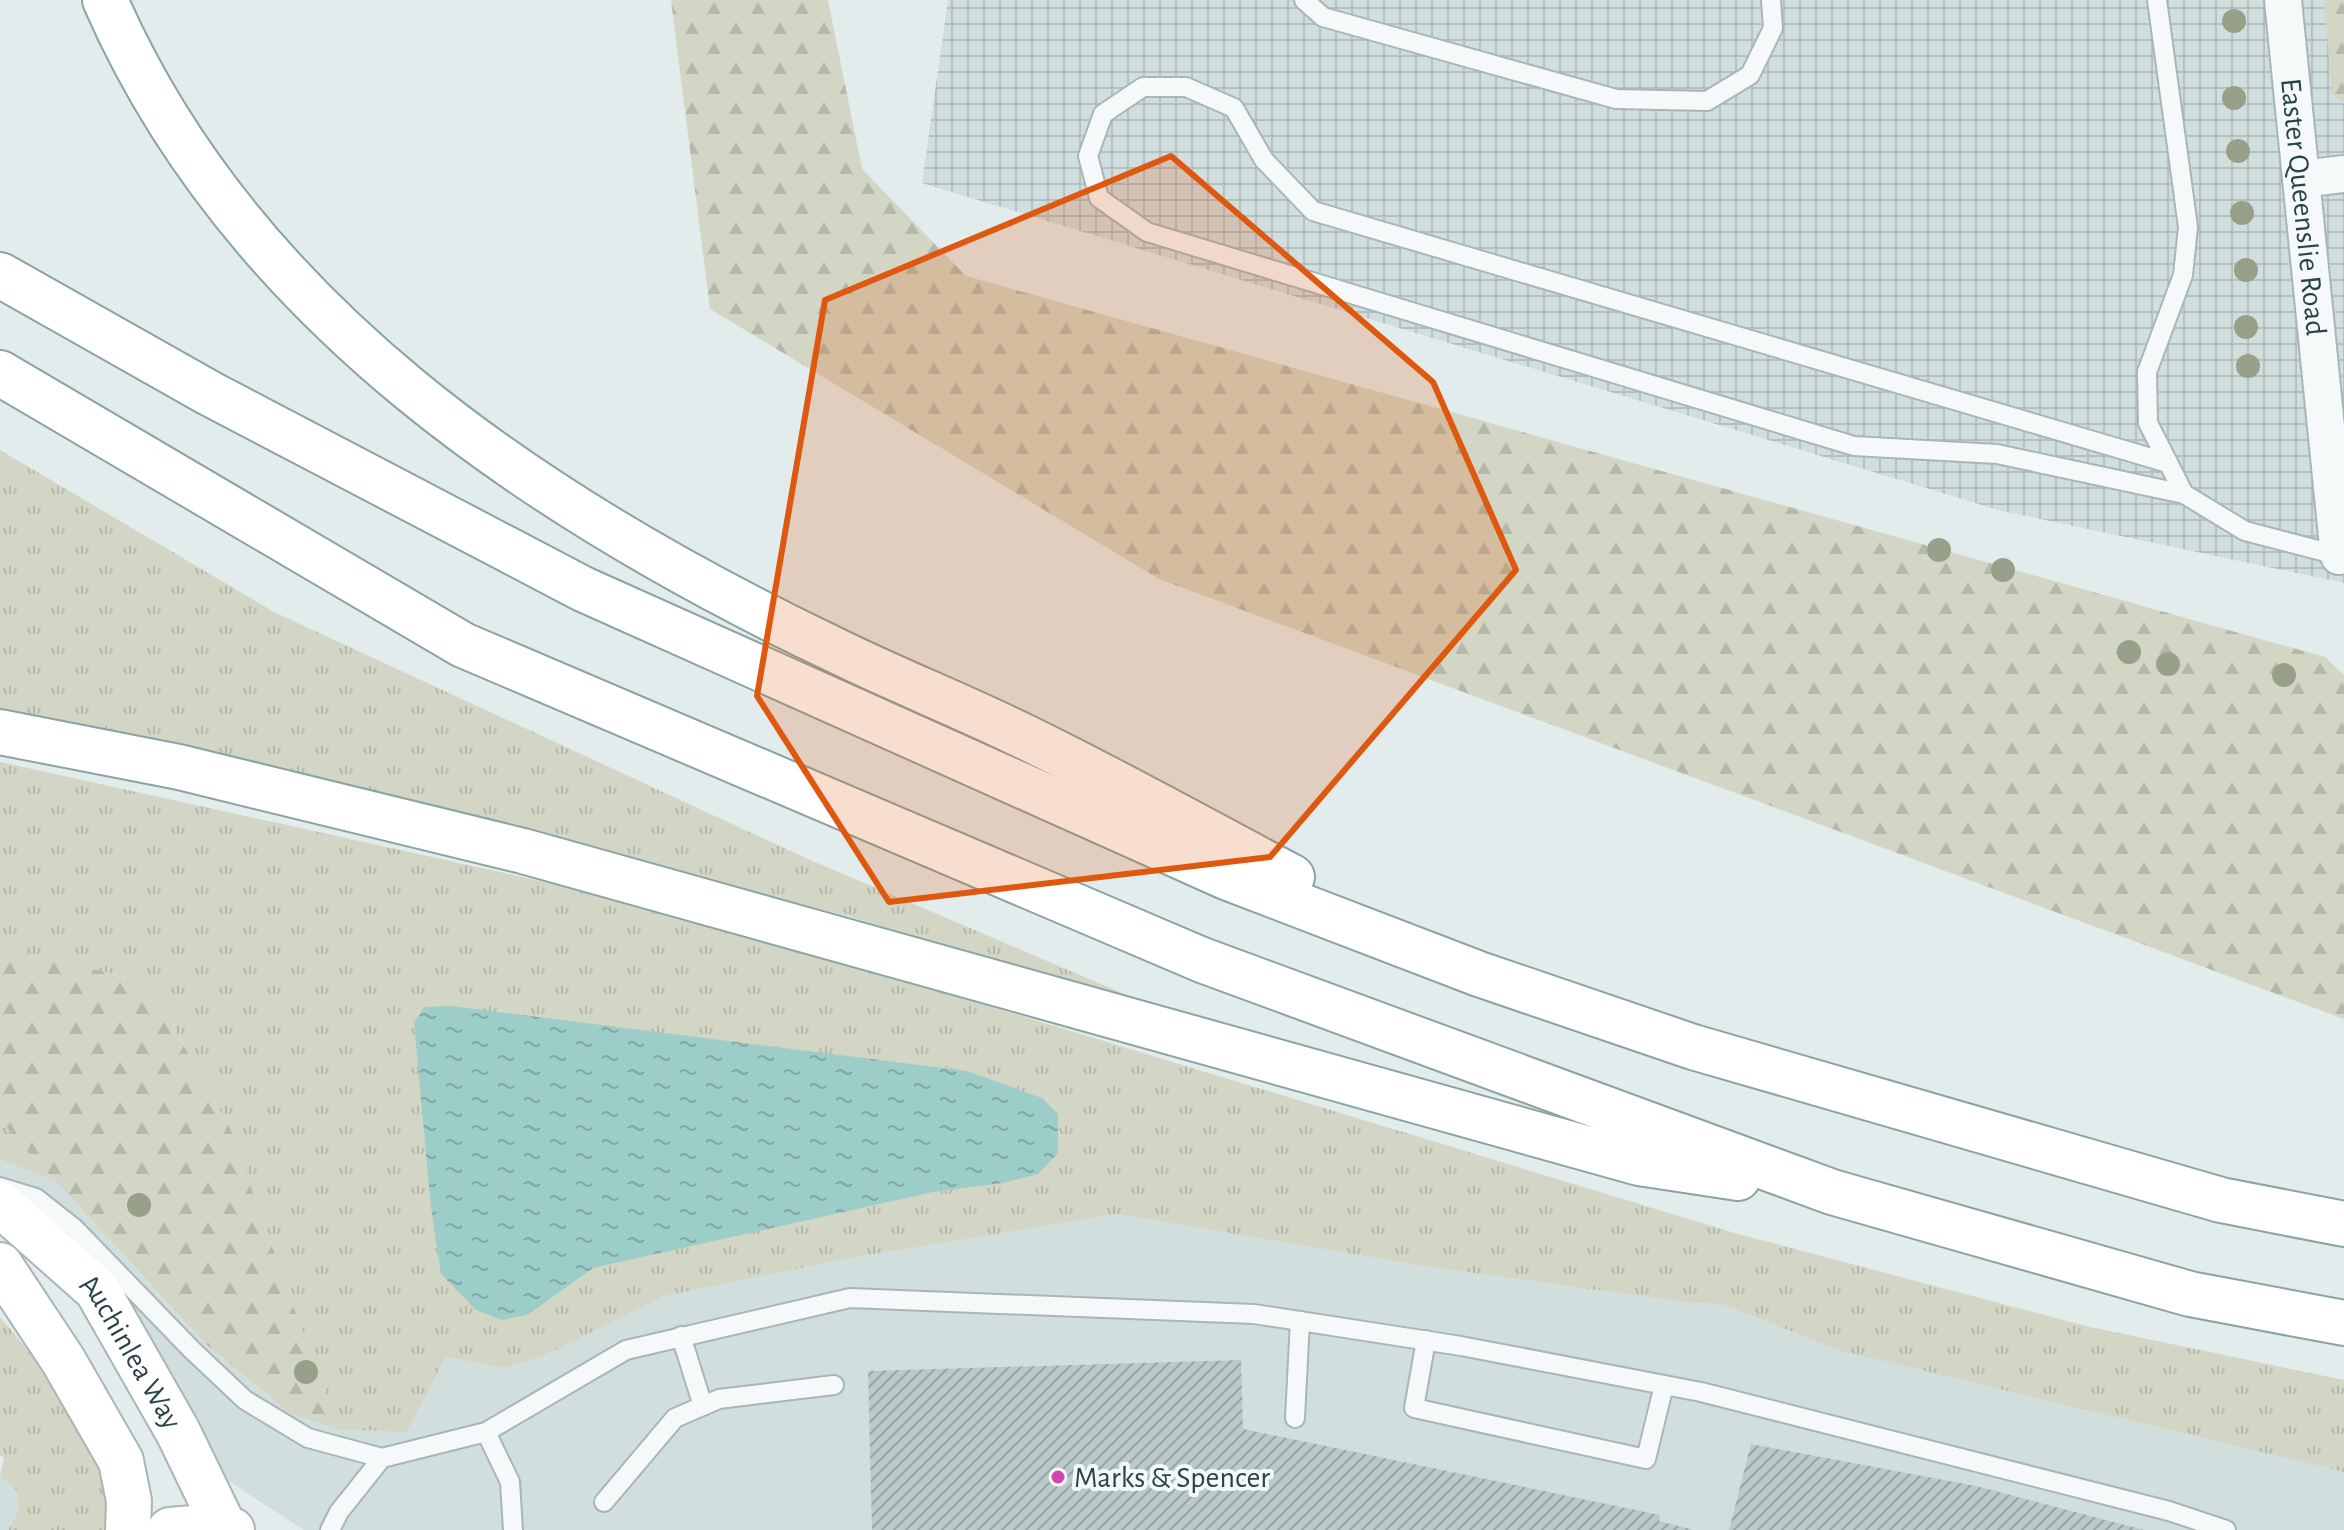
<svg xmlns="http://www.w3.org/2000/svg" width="2344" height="1530" font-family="'Alegreya Sans',sans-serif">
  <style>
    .built { fill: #d1dede }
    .industrial { fill: url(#industrial-grid) }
    .grass { fill: url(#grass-tufts) }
    .forest { fill: url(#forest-firs) }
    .water { fill: url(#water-ripples) }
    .building { fill: url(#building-hatch) }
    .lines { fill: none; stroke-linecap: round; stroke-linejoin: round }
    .lane-casing { stroke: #a8b6b7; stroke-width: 22 }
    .street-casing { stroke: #a8b6b7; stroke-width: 40 }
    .secondary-casing { stroke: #a8b6b7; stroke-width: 48 }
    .highway-casing { stroke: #8aa3a3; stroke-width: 48 }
    .lane { stroke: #f6f9fa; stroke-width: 18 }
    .street { stroke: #f6f9fa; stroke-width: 36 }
    .secondary { stroke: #fff; stroke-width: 44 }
    .highway { stroke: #fff; stroke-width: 44 }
    .tree { fill: #97a088 }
    .marked { fill: #de580f; fill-opacity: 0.2; stroke: #de580f; stroke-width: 6; stroke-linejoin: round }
    .poi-dot { fill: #d445b2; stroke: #f3f9f9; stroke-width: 3 }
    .labels { text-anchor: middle; stroke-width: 8; stroke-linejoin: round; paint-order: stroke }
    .street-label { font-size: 30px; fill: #2a4445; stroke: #f3f9f9 }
    .poi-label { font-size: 30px; fill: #2a4445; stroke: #f3f9f9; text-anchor: start }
  </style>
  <defs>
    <pattern id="industrial-grid" width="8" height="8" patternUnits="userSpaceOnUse" patternTransform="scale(2)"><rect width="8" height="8" fill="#d1dede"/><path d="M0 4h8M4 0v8" fill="none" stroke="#b4c0c0"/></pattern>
    <pattern id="grass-tufts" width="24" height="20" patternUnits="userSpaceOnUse" patternTransform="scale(2)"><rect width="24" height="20" fill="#d3d6c4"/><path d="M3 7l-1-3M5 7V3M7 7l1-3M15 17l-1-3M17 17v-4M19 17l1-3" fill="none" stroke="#b5b9aa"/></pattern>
    <pattern id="forest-firs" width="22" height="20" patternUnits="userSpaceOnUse" patternTransform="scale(2)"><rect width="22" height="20" fill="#d3d6c4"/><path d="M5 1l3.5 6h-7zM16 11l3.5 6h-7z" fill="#b5b9aa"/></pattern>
    <pattern id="water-ripples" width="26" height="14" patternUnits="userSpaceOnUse" patternTransform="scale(2)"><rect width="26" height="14" fill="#9dcdc8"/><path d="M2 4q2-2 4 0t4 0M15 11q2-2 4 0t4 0" fill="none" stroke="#80a8a4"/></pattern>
    <pattern id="building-hatch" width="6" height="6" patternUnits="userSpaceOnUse" patternTransform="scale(2)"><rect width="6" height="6" fill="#bac9ca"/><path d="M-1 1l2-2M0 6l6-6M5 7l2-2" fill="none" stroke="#97a5a6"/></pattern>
  </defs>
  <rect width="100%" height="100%" fill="#e3ecec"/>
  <g class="built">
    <polygon points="0,1160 55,1181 206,1344 288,1412 407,1432 446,1357 504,1368 543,1356 665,1296 851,1258 1117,1214 1423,1266 1691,1303 1721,1304 1841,1351 2344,1472 2344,1530 304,1530 224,1478 115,1285 38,1202 0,1176"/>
    <polygon points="0,1476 16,1490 19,1510 8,1530 0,1530"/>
  </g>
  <polygon class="industrial" points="948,0 2344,0 2344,583 2002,511 922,183"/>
  <g class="grass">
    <polygon points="0,450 274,612 808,859 1202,1027 848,916 499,829 0,716"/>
    <polygon points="0,762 673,910 1738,1234 2090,1327 2344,1380 2344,1472 1841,1351 1721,1304 1691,1303 1423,1266 1117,1214 851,1258 665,1296 543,1356 504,1368 446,1357 407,1432 337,1429 230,1128 148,982 0,947"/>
    <polygon points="0,1121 55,1181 0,1160"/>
    <path d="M0 1317C41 1366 127 1464 105 1530H8L19 1510 16 1490 0 1476 4 1458 0 1455Z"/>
  </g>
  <g class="forest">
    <polygon points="671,0 828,0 862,169 966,276 2325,657 2344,675 2344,1019 1159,579 710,309"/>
    <polygon points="2324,0 2344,0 2344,104 2332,94"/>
    <polygon points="0,947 148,982 230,1128 337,1429 288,1412 206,1344 0,1121"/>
  </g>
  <polygon class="water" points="451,1006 967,1071 1042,1098 1058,1114 1058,1153 1038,1174 1003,1183 933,1192 593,1268 529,1314 502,1320 476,1310 441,1274 431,1207 414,1023 424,1007"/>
  <g class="building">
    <polygon points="1241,1360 1243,1429 1660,1515 1659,1521 1694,1530 872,1530 868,1371"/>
    <polygon points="1751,1444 1976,1486 2144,1530 1729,1530"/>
  </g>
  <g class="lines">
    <g class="lane-casing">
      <g id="lane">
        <polyline points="1304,0 1323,17 1616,99 1707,101 1750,75 1773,28 1771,0"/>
        <polyline points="2157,0 2188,227 2183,275 2147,372 2148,423 2184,494 2245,531 2341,556"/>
        <polyline points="2168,463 1313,211 1264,160 1234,108 1186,87 1143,87 1103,114 1088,156 1099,198 1147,232 1854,446 1997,454 2184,494"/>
        <polyline points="0,1187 36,1198 74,1228 192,1350 245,1400 308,1438 382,1458"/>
        <polyline points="681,1336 703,1406"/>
        <polyline points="1426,1340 1414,1408 1646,1459 1664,1385"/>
        <polyline points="1295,1418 1300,1321"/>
        <polyline points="486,1432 510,1482 513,1530"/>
        <polyline points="604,1502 675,1418 719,1399 834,1385"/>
        <polyline points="330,1530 339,1512 382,1458 486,1432 626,1350 850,1298 1254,1314 1461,1346 1701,1392 2169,1511 2226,1530"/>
      </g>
    </g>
    <g class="street-casing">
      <g id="street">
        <path id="s1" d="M2283 0 2339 556"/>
        <polyline points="2301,179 2344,174"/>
      </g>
    </g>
    <g class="secondary-casing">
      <g id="secondary">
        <path id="s2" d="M0 1204 97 1290 178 1432 224 1527"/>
        <polyline points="0,1265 63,1360 121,1461 129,1501 128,1530"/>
        <polyline points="170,1530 205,1527 232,1530"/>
      </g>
    </g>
    <g class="highway-casing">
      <g id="highway">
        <path d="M105 0C241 313 539 509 837 651 898 681 962 706 1023 736 1114 780 1203 830 1292 877"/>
        <polyline points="0,275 209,393 583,589 1226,877 1479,974 1693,1047 2221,1200 2344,1224"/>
        <polyline points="0,373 463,645 1202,960 1832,1192 2190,1294 2344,1323"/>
        <polyline points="0,732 179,767 523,851 1639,1163 1738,1178"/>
      </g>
    </g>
    <use href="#lane" class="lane"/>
    <use href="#street" class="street"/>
    <use href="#secondary" class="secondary"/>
    <use href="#highway" class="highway"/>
  </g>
  <g class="tree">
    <circle cx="2234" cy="21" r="12"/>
    <circle cx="2234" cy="98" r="12"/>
    <circle cx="2238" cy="151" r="12"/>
    <circle cx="2242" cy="213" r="12"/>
    <circle cx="2246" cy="270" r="12"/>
    <circle cx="2246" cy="327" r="12"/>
    <circle cx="2248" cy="366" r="12"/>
    <circle cx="1939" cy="550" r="12"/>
    <circle cx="2003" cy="570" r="12"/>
    <circle cx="2129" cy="652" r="12"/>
    <circle cx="2168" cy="664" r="12"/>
    <circle cx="2284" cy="675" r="12"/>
    <circle cx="139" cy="1205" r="12"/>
    <circle cx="306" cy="1372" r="12"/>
  </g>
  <path class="marked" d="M1171 156 1433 382 1516 570 1270 857 889 902 757 696 825 300Z"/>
  <circle class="poi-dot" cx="1058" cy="1477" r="8"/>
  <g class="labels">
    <g class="street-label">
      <text dy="10" stroke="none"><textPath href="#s1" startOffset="208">Easter Queenslie Road</textPath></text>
      <text dy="10" stroke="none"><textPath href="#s2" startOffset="200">Auchinlea Way</textPath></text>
    </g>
    <g class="poi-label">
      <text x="1074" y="1487">Marks &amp; Spencer</text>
    </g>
  </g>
</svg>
